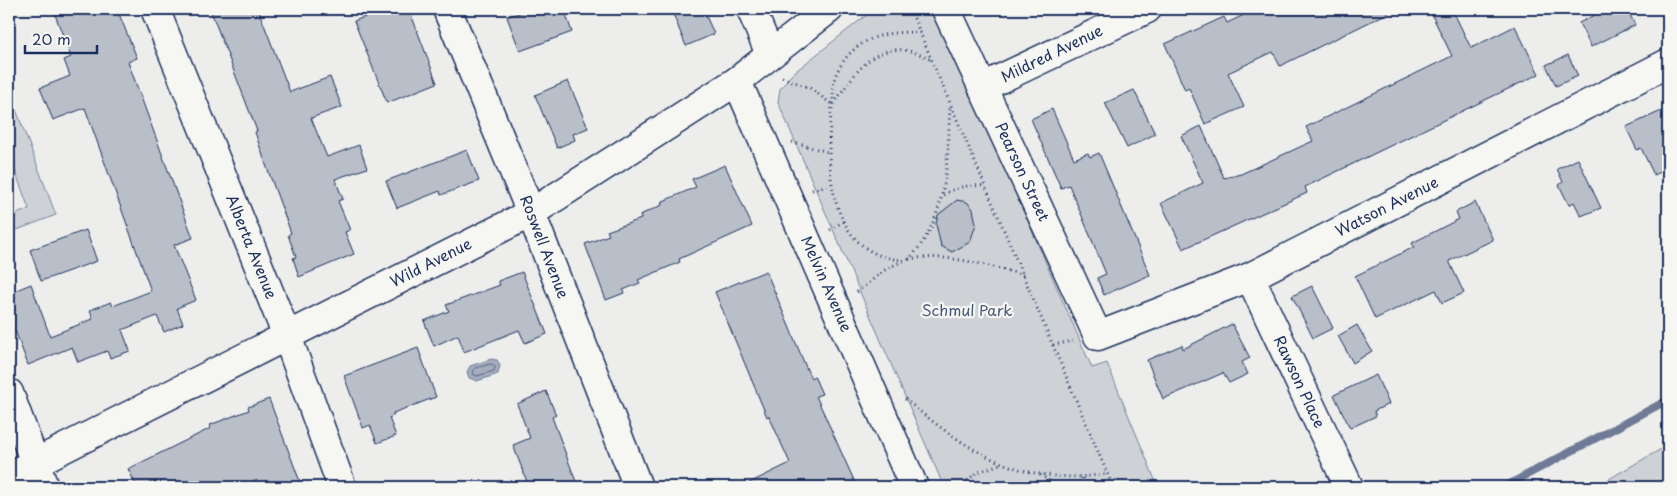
<svg xmlns="http://www.w3.org/2000/svg" width="1677" height="496" font-family="'Playpen Sans',sans-serif">
  <style>
    .green { fill: #ced2d7; stroke: #74809a }
    .water { fill: #a5acbc; stroke: #6e7a96 }
    .lines { fill: none; stroke-linecap: round; stroke-linejoin: round }
    .shore { stroke: #526184; stroke-width: 1 }
    .stream { stroke: #6e7a96; stroke-width: 8 }
    .building { fill: #b9bfc8; stroke: #1b2f5e }
    .minor-casing { stroke: #1b2f5e; stroke-width: 31 }
    .path { stroke: #1b2f5e; stroke-width: 3; stroke-dasharray: 1 4; stroke-linecap: butt }
    .minor { stroke: #f6f6f2; stroke-width: 28 }
    .labels { text-anchor: middle; stroke-width: 4.5; stroke-linejoin: round; paint-order: stroke }
    .street-label { font-size: 15px; fill: #1b2f5e; stroke: #f6f6f2 }
    .park-label { font-size: 15px; fill: #48587c; stroke: #f6f6f2 }
  </style>
  <rect width="100%" height="100%" fill="#edeeec"/>
  <filter id="ink" filterUnits="userSpaceOnUse"><feTurbulence type="fractalNoise" baseFrequency=".02" numOctaves="2"/><feDisplacementMap in="SourceGraphic" scale="10" xChannelSelector="R" yChannelSelector="G"/><feConvolveMatrix kernelMatrix="1 2 1 2 8 2 1 2 1" color-interpolation-filters="sRGB"/></filter>
  <g filter="url(#ink)">
    <g class="green">
      <polygon points="874,9 935,9 1092,368 1107,363 1158,487 944,487 778,102 780,89 792,74"/>
      <polygon points="9,91 56,215 9,233 9,217 29,209 9,154"/>
      <polygon points="1668,445 1668,487 1595,487"/>
    </g>
    <polygon class="water" points="491,359 497,360 500,365 498,374 477,381 469,378 467,372 470,366"/>
    <g class="lines">
      <polygon class="shore" points="491,364 495,366 494,371 477,376 473,374 474,369"/>
      <polyline class="stream" points="1504,487 1668,400"/>
    </g>
    <g class="building">
      <polygon points="53,9 117,9 137,58 128,62 193,238 174,245 196,300 177,308 183,324 164,332 157,316 122,330 130,351 110,358 107,351 78,362 72,347 28,365 9,314 9,293 31,284 50,336 93,319 90,310 111,302 113,306 151,291 85,108 53,120 40,88 70,76 64,60 71,57"/>
      <polygon points="210,9 258,9 290,92 330,77 342,107 311,118 327,157 359,145 367,168 335,179 343,199 338,201 350,230 345,232 354,254 299,277 293,258 296,257 288,235 291,233 266,165 255,132 257,131"/>
      <polygon points="387,9 409,9 437,83 387,103 354,21"/>
      <polygon points="530,9 564,9 572,32 520,51 507,17"/>
      <polygon points="671,9 703,9 714,34 686,46"/>
      <polygon points="1256,9 1396,9 1280,66 1273,52 1228,73 1244,107 1205,124 1189,88 1185,90 1165,44 1224,17 1227,23"/>
      <polygon points="1429,9 1452,9 1471,48 1515,26 1539,74 1305,187 1307,193 1183,249 1161,203 1203,183 1181,136 1201,126 1224,178 1241,174 1313,141 1306,127 1452,56"/>
      <polygon points="1606,9 1627,9 1635,25 1591,47 1579,23"/>
      <polygon points="1568,55 1578,76 1556,86 1546,65"/>
      <polygon points="568,81 588,128 573,134 575,140 557,148 535,95"/>
      <polygon points="1134,90 1155,134 1127,148 1105,103"/>
      <polygon points="1668,108 1668,169 1654,175 1641,148 1637,150 1626,127"/>
      <polygon points="1052,109 1074,159 1088,153 1090,157 1099,153 1150,275 1104,295 1097,278 1106,274 1069,185 1061,188 1031,119"/>
      <polygon points="467,150 479,181 441,195 440,191 397,208 386,181"/>
      <polygon points="1578,159 1601,208 1581,216 1574,202 1569,205 1559,185 1563,182 1557,169"/>
      <polygon points="725,165 752,226 679,259 680,262 638,280 640,283 623,290 624,293 606,300 585,244 609,235 607,231 641,219 640,215 662,205 661,202 696,187 692,179"/>
      <polygon points="957,200 967,202 973,209 976,224 970,242 952,252 941,246 936,224 938,215"/>
      <polygon points="1475,202 1493,240 1449,261 1464,293 1442,303 1436,290 1375,319 1355,276 1414,247 1412,243 1459,219 1456,212"/>
      <polygon points="86,230 97,261 41,281 30,250"/>
      <polygon points="766,271 808,372 811,378 814,376 822,394 816,396 857,487 741,487 790,463 769,416 767,417 715,292"/>
      <polygon points="522,272 547,334 525,343 519,330 464,352 458,335 434,346 424,321 449,311 446,305 500,285 498,281"/>
      <polygon points="1312,286 1333,328 1313,338 1292,296"/>
      <polygon points="1232,324 1250,358 1242,362 1248,374 1229,383 1223,373 1163,399 1147,360 1182,345 1183,349"/>
      <polygon points="1357,325 1372,351 1353,363 1338,336"/>
      <polygon points="418,348 436,397 393,413 394,415 389,418 396,436 377,443 370,425 363,428 344,376"/>
      <polygon points="1376,375 1389,404 1374,411 1376,416 1350,428 1334,395"/>
      <polygon points="546,391 556,415 552,417 578,487 529,487 513,445 530,438 517,404"/>
      <polygon points="269,399 302,487 137,487 128,469 211,428 210,425 249,410 248,407"/>
    </g>
    <g class="lines">
      <g class="minor-casing">
        <g id="minor">
          <polyline points="155,9 287,336 342,487"/>
          <polyline points="447,9 531,213 638,487"/>
          <polyline points="751,9 770,54"/>
          <polyline points="946,9 1098,336 1250,277 1668,63"/>
          <polyline points="737,81 914,487"/>
          <polyline points="983,87 1147,9"/>
          <polyline points="1250,277 1349,487"/>
          <polyline points="9,393 44,487"/>
          <polyline points="9,476 531,213 737,81 829,9"/>
        </g>
      </g>
      <g class="path">
        <polyline points="910,9 1113,487"/>
        <path d="M920 33C883 29 849 41 835 77 832 87 834 97 832 107 824 164 828 261 908 260 949 219 947 160 950 106"/>
        <path d="M782 77 810 88 833 105C858 68 881 31 931 60"/>
        <polyline points="792,142 828,152"/>
        <polyline points="812,190 831,184"/>
        <path d="M943 195C957 186 968 185 985 186"/>
        <polyline points="830,230 844,221"/>
        <path d="M909 259C945 253 988 265 1023 275"/>
        <polyline points="857,292 886,269 903,261"/>
        <polyline points="1053,345 1073,341"/>
        <path d="M905 399C968 452 1022 487 1107 474"/>
        <polyline points="1040,475 1060,487"/>
        <polyline points="1082,478 1082,487"/>
        <polyline points="960,487 976,473 1000,464"/>
      </g>
      <use href="#minor" class="minor"/>
    </g>
  </g>
  <g class="labels">
    <g class="street-label">
      <text transform="translate(1052 54) rotate(-26)" y="5">Mildred Avenue</text>
      <text transform="translate(1022 172) rotate(65)" y="5">Pearson Street</text>
      <text transform="translate(1387 207) rotate(-27)" y="5">Watson Avenue</text>
      <text transform="translate(251 247) rotate(68)" y="5">Alberta Avenue</text>
      <text transform="translate(544 247) rotate(69)" y="5">Roswell Avenue</text>
      <text transform="translate(431 263) rotate(-27)" y="5">Wild Avenue</text>
      <text transform="translate(826 284) rotate(66)" y="5">Melvin Avenue</text>
      <text transform="translate(1299 382) rotate(65)" y="5">Rawson Place</text>
    </g>
    <g class="park-label">
      <text x="967" y="316">Schmul Park</text>
    </g>
  </g>
  <rect width="1677" height="496" fill="none" stroke="#f6f6f2" stroke-width="30"/>
  <rect x="15" y="15" width="1647" height="466" fill="none" stroke="#1b2f5e" stroke-width="2" filter="url(#ink)"/>
  <path d="M25 45v8h72v-8" fill="none" stroke="#1b2f5e" stroke-width="2.5"/>
  <text x="32" y="45" font-size="15" fill="#1b2f5e" stroke="#f6f6f2" stroke-width="4" paint-order="stroke">20 m</text>
</svg>
